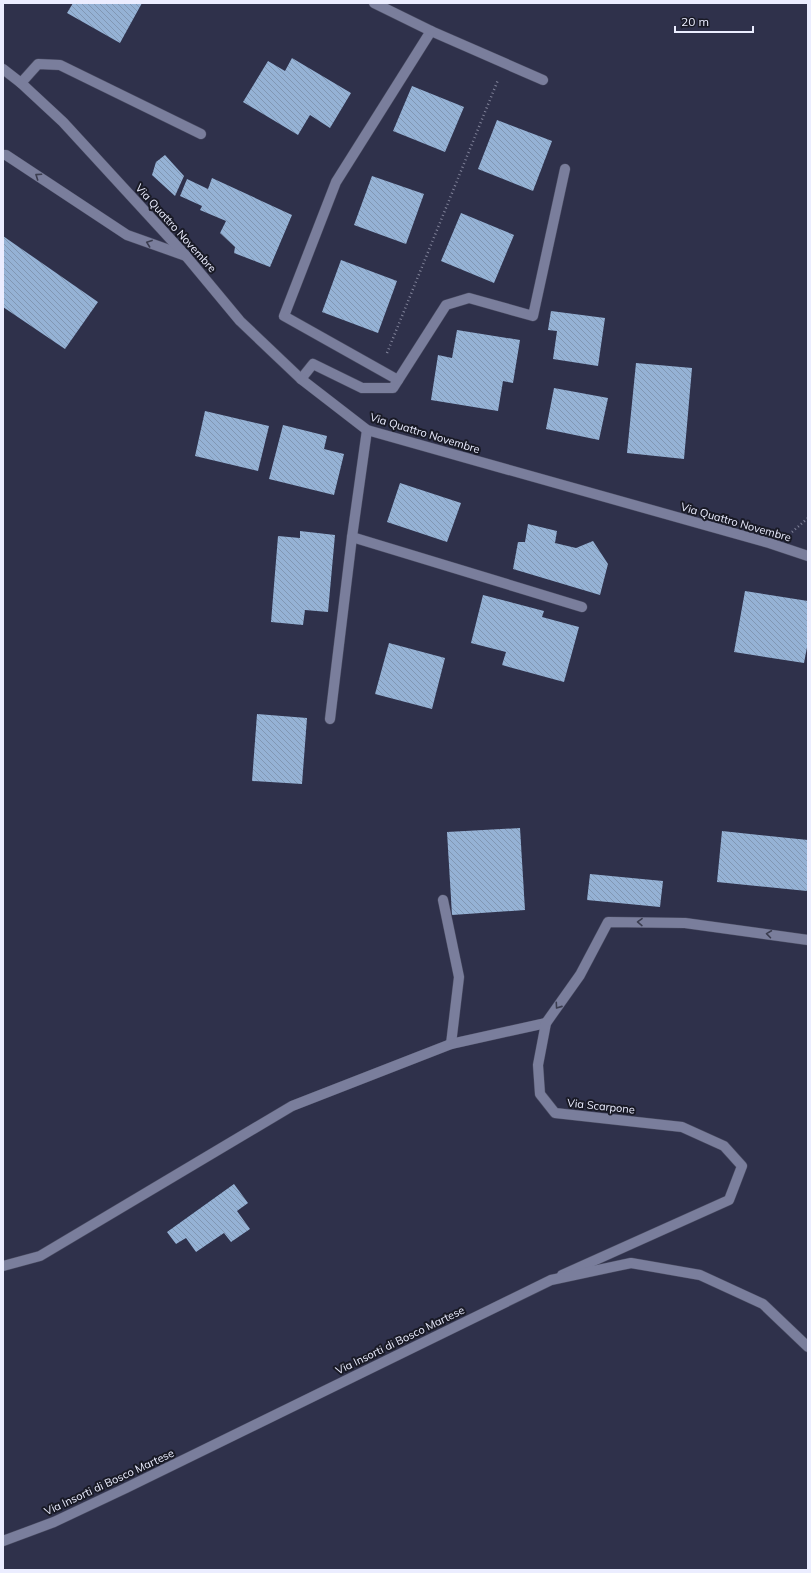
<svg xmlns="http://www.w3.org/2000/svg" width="811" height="1573" font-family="Mulish,sans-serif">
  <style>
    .building { fill: url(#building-back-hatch) }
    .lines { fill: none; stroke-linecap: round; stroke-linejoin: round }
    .service-casing { stroke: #4a4c62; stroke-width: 11 }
    .minor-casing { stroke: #4a4c62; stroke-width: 11 }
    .secondary-casing { stroke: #4a4c62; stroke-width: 11 }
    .path { stroke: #81839a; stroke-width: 2.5; stroke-dasharray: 1 3; stroke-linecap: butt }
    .service { stroke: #7a7e9c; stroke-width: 10 }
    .minor { stroke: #7a7e9c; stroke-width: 10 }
    .secondary { stroke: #7a7e9c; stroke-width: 10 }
    .oneway { stroke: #3b3d4f }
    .labels { text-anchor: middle; stroke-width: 4; stroke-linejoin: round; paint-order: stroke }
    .street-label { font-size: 11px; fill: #ebedff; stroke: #191a26 }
  </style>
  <defs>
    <pattern id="building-back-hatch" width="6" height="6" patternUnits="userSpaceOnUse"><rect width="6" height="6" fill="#95b2d5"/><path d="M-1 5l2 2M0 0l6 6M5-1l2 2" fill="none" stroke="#8197b3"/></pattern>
  </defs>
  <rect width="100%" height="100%" fill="#2f314b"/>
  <g class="building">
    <polygon points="73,3 142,3 120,43 67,13"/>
    <polygon points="292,58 351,93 330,128 310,115 298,135 243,102 268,61 285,71"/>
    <polygon points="412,86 464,107 445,152 393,131"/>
    <polygon points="497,120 552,141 533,191 478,169"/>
    <polygon points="165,155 184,176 175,196 152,175 156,162"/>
    <polygon points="372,176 424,194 406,244 354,225"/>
    <polygon points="212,178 292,215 270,267 234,253 235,247 220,233 226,221 200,210 202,206 180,196 187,179 208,189"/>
    <polygon points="461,213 514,235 494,283 441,261"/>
    <polygon points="3,236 98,302 65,349 3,307"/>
    <polygon points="341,260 397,281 378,333 322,312"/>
    <polygon points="551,311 605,318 598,366 553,359 557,331 548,330"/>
    <polygon points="457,330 520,340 513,383 503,381 498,411 431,400 438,355 452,358"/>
    <polygon points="636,363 692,368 684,459 627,453"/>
    <polygon points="554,388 608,398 599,440 546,429"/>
    <polygon points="205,411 269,426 258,471 195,456"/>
    <polygon points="283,425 327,436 324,449 344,454 334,495 269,479"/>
    <polygon points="400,483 461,503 447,542 387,522"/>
    <polygon points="528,524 557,531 555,543 576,548 593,541 608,564 600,595 513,569 518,542 525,542"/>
    <polygon points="300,531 335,535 328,612 305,610 303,625 271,622 278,536 300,538"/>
    <polygon points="745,591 808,601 808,642 804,663 734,652"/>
    <polygon points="483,595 544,611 542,617 579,627 564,682 502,665 506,652 471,643"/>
    <polygon points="389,643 445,658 432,709 375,694"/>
    <polygon points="257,714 307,718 302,784 252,781"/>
    <polygon points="520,828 525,910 452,915 447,832"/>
    <polygon points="722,831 808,840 807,891 717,882"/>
    <polygon points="590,874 663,881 660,907 587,900"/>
    <polygon points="234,1184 248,1203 237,1211 250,1229 231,1242 224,1233 196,1252 186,1238 176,1244 167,1232"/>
  </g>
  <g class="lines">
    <g class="service-casing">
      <g id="service">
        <polyline points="301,379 313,364 362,388 393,388 446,305 469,298 533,316 565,169"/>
        <polyline points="398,380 284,316 336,182 431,31"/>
        <polyline points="443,900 459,977 451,1044"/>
      </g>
    </g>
    <g class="minor-casing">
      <g id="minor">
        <polyline points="374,3 431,31 543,80"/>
        <polyline points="21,83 38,64 60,65 201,134"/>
        <polyline points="3,155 6,155 127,235 186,256"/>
        <polyline points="352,537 582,607"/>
        <polyline points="330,719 352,537 367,430"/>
        <polyline points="3,1266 40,1256 292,1106 451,1044 546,1023"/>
        <polyline points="562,1275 729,1200 742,1166 724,1146 682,1127 555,1113 540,1094 538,1065 546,1023 580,975 608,922 685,923 808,940"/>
      </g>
    </g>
    <g class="secondary-casing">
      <g id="secondary">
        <polyline points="3,69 21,83 63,122 186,256 240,321 301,379 367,430 769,543 808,556"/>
        <polyline points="3,1541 54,1522 126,1488 551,1280 631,1263 700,1275 763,1304 808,1347"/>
      </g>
    </g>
    <g class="path">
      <polyline points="387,353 498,80"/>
      <polyline points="792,532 808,518"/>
    </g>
    <use href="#service" class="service"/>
    <use href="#minor" class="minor"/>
    <use href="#secondary" class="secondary"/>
  </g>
  <defs><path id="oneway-chevron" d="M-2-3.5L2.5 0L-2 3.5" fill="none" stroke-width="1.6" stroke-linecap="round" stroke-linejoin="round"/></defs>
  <g class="oneway">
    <use href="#oneway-chevron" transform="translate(38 176) rotate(-146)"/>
    <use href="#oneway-chevron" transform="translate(149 243) rotate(-160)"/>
    <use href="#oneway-chevron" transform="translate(640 922) rotate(-179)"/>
    <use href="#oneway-chevron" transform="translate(769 934) rotate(-172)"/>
    <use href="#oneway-chevron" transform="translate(558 1006) rotate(125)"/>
  </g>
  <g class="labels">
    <g class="street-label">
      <text transform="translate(176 228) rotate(48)" y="4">Via Quattro Novembre</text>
      <text transform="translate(425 433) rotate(17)" y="4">Via Quattro Novembre</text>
      <text transform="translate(736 522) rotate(16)" y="4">Via Quattro Novembre</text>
      <text transform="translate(601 1106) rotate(6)" y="4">Via Scarpone</text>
      <text transform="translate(400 1340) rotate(-26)" y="4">Via Insorti di Bosco Martese</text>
      <text transform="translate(109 1482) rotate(-25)" y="4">Via Insorti di Bosco Martese</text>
    </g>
  </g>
  <rect width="811" height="1573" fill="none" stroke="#ebedff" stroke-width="8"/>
  <path d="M675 26v6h78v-6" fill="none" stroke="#ebedff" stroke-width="2"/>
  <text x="681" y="26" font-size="12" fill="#ebedff" stroke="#191a26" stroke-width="3" paint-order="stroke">20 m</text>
</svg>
